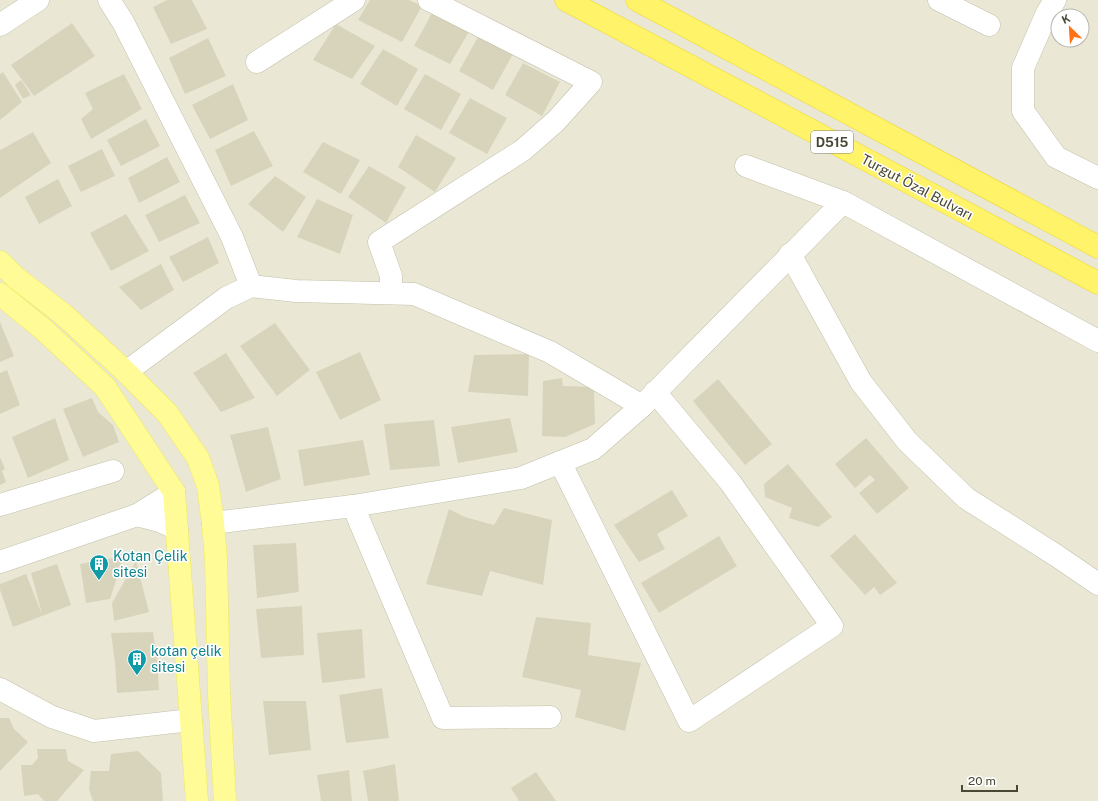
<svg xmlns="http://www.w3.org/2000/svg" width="1098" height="801" font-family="'Public Sans',sans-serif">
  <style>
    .residential { fill: #eae8d5; fill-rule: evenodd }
    .building { fill: #d8d4bc }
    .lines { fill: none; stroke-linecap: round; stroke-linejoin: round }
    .minor-casing { stroke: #c2c0a9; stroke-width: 23 }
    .major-casing { stroke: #efe85b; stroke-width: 23 }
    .highway-casing { stroke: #ecd62a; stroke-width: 23 }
    .minor { stroke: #fff; stroke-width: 22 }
    .major { stroke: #fffc97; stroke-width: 22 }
    .highway { stroke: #fff369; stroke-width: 22 }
    .labels { text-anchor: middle; stroke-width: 3; stroke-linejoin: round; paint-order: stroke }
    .shield { fill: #fff; stroke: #807e72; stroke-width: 1 }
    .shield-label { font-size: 13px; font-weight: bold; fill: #494735 }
    .street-label { font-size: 14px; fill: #494735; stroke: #fff }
    .culture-label { font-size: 14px; fill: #0d838f; stroke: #fff; text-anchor: start }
  </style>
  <rect width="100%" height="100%" fill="#f5f5e7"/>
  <path class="residential" d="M0 0H1098V801H0ZM1058 16H1082V40H1058Z"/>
  <g class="building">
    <polygon points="167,0 192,0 207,29 171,44 153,7"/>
    <polygon points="370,0 409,0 422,6 402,42 358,20"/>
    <polygon points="432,13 470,30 450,64 414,46"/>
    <polygon points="72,23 95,56 34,96 11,65"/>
    <polygon points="336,24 375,46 352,79 313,60"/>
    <polygon points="478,37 513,54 493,90 459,71"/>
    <polygon points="208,38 226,76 185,94 169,58"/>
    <polygon points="383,49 418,69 397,106 360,84"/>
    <polygon points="523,63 560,82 542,116 505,95"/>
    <polygon points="3,72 22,102 0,120 0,74"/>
    <polygon points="124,74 142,109 91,139 81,119 93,109 85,93"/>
    <polygon points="425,74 461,94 441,130 404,109"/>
    <polygon points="21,80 31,95 23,99 15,85"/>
    <polygon points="233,84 248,120 210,139 192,105"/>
    <polygon points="470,98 507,118 487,154 449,133"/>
    <polygon points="146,119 160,146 121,166 107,140"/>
    <polygon points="254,131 273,166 231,186 215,150"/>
    <polygon points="33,132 51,163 0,198 0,150"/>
    <polygon points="416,135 456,158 435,192 398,167"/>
    <polygon points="323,142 360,160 341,194 303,172"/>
    <polygon points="102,149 115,176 81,192 68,166"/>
    <polygon points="167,157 180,182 139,203 128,178"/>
    <polygon points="369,166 406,187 386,223 348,197"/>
    <polygon points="275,176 306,197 283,232 248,204"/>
    <polygon points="58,179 72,206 39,224 25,197"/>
    <polygon points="185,195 200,223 159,242 145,215"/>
    <polygon points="317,199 353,215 340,254 297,237"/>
    <polygon points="126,214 149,251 111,271 90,233"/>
    <polygon points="208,237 219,263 183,282 169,257"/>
    <polygon points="161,264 174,290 141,310 119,287"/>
    <polygon points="0,322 14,356 0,362"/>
    <polygon points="275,323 310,370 277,396 240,346"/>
    <polygon points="360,352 381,400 340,420 316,372"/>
    <polygon points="226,353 255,398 221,412 193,373"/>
    <polygon points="529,354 528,396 468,392 474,355"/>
    <polygon points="7,370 20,405 0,414 0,373"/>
    <polygon points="562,378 563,386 594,387 595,424 565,437 542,436 543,381"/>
    <polygon points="718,379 772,444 745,465 693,401"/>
    <polygon points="92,398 98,412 113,425 119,442 83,457 63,409"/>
    <polygon points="55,418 69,460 28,478 12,437"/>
    <polygon points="510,418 518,452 458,463 451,427"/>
    <polygon points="434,420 440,466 390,470 384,424"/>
    <polygon points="268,427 281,479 246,492 230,435"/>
    <polygon points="866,438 909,488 877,514 859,493 875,480 870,475 855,488 835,464"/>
    <polygon points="363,440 370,475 304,486 298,450"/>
    <polygon points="0,457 5,469 2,471 6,482 0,485"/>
    <polygon points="788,464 832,517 818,527 789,518 792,508 765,497 764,484"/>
    <polygon points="672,490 688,516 657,534 665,549 639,562 614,525"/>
    <polygon points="504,508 552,520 543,585 490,571 482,596 426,584 449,509 465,517 494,525"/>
    <polygon points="855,534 897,583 880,595 874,587 865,595 830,556"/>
    <polygon points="719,536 737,566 659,613 641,583"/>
    <polygon points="296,543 299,592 257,598 253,545"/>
    <polygon points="124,556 110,599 86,603 80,564"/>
    <polygon points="136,561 149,612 114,621 112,603"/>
    <polygon points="57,564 71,605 13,627 0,590 0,584 26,574 42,614 31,573"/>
    <polygon points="302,606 304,655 261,658 256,609"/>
    <polygon points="536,617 591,623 588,655 641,663 625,731 575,717 581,690 522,677"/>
    <polygon points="362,629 365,678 322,683 317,633"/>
    <polygon points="153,632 157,657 159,690 117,693 115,663 111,633"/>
    <polygon points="382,688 389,738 346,743 339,695"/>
    <polygon points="263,701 306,701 311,750 269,755"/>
    <polygon points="0,718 9,718 14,729 28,742 0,771"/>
    <polygon points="37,749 66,749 68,761 84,770 57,801 44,801 38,794 24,796 21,765 32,765 38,758"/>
    <polygon points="138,751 161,773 163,801 93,801 89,789 91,771 109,771 111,754"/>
    <polygon points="395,764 399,801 368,801 363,771"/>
    <polygon points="349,770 352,801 321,801 317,775"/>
    <polygon points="536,772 556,801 519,801 511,788"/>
  </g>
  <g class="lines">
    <g class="minor-casing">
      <g id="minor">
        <polyline points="109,0 123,22 232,237 251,286"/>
        <polyline points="939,0 989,25"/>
        <polyline points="1055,0 1047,13 1023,68 1023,111 1056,157 1098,178"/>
        <polyline points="0,25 38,0"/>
        <polyline points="257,62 354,0"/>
        <polyline points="746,166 843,202 1098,341"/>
        <polyline points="790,254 861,382 907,441 966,498 1057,556 1098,584"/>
        <polyline points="391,293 391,276 379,242 523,150 556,121 591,82 429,0"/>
        <polyline points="126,372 226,298 251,286 296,291 414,294 550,352 642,406"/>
        <polyline points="560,462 689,721 832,626 730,482 655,392"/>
        <polyline points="0,505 113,471"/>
        <polyline points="353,506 443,718 550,717"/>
        <polyline points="137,515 160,521 177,529"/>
        <polyline points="213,523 353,506 521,478 593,449 642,406 843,202"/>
        <polyline points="0,562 137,515 174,492"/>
        <polyline points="0,689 52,717 94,731 191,720"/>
      </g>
    </g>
    <g class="major-casing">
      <g id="major">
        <polyline points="0,262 15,277 64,315 126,372 167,413 198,458 208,486 213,523 216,559 219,694 225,801"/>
        <polyline points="0,294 43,329 105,387 174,492 197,801"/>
      </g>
    </g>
    <g class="highway-casing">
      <g id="highway">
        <polyline points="566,0 1098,283"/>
        <polyline points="637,0 1098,247"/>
      </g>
    </g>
    <use href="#minor" class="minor"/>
    <use href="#major" class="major"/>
    <use href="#highway" class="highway"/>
  </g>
  <defs>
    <g id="building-pin" transform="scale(1)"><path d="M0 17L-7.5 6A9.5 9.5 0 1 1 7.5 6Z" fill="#0f9aa8" stroke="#fff"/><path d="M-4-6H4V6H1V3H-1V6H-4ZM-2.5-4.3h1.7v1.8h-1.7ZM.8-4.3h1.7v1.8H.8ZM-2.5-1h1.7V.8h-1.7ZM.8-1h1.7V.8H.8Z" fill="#fff"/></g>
  </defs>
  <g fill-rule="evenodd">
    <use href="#building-pin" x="99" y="564"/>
    <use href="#building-pin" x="137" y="659"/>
  </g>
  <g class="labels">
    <rect class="shield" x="811" y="131" width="42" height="22" rx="3"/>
    <g class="shield-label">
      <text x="832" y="147">D515</text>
    </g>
    <g class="street-label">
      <text transform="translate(917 187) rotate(28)" y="5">Turgut Özal Bulvarı</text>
    </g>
    <g class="culture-label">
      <text x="113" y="561">Kotan Çelik<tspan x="113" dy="16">sitesi</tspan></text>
      <text x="151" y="656">kotan çelik<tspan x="151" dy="16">sitesi</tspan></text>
    </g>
  </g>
  <g transform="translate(1070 28) rotate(335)"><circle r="19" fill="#ffffff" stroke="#b6b5ae"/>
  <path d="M0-3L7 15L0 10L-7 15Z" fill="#ff7315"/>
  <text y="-6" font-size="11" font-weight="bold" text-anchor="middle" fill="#494735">K</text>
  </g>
  <path d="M962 785v6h55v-6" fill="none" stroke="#494735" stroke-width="2"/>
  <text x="968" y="785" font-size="12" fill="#494735" stroke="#ffffff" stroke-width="3" paint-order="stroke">20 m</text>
</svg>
